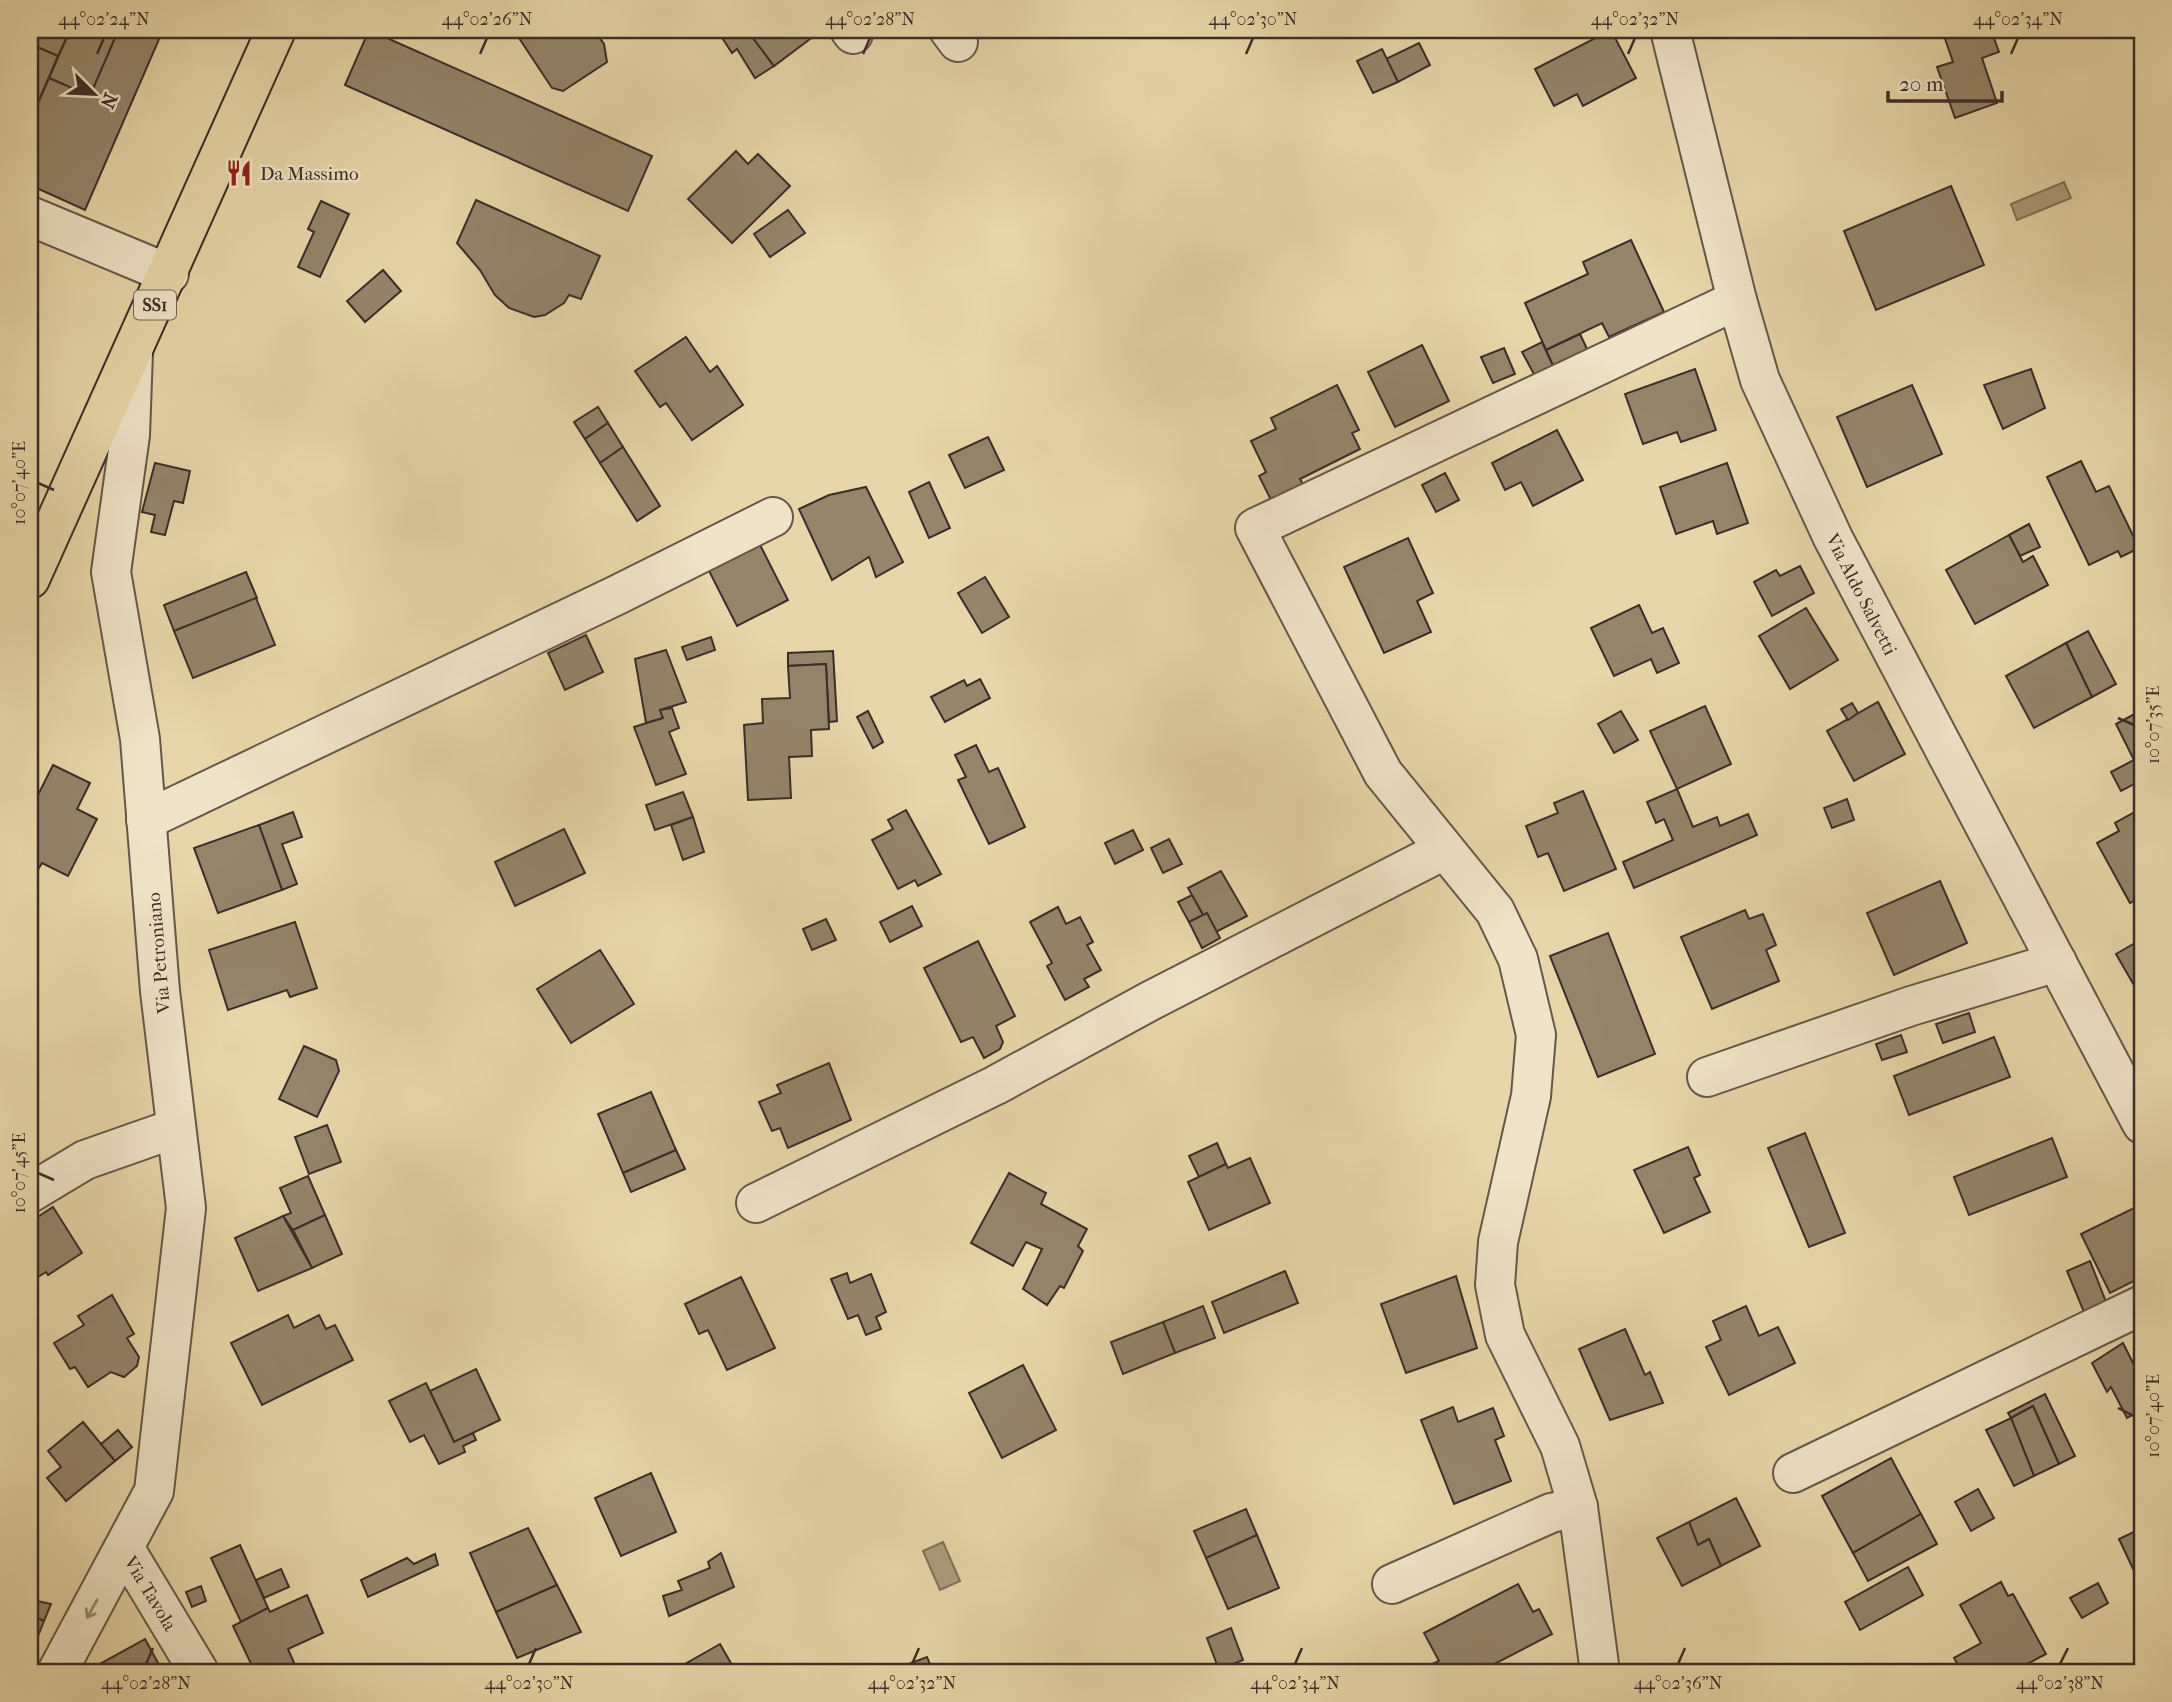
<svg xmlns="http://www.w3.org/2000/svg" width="2172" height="1702" font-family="'IM FELL French Canon',serif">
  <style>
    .water { fill: #ad9d7d; stroke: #7f715b; stroke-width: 2 }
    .building { fill: #94856b; stroke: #3b2e28; stroke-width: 2 }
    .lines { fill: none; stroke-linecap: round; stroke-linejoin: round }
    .minor-casing { stroke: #665848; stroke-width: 42 }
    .major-casing { stroke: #3b2e28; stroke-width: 42 }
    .minor { stroke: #efe4c7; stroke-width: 38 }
    .major { stroke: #e7d6a9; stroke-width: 38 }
    .oneway { stroke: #958978 }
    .ticks { fill: none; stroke: #3b2e28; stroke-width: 2.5 }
    .labels { text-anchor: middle; stroke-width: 5; stroke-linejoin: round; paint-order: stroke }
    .shield { fill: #efe4c7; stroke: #716558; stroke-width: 2 }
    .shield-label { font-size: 18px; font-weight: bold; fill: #3b2e28 }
    .poi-label { font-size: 19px; fill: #3b2e28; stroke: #efe4c7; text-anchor: start }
    .street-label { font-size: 19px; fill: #3b2e28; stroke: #efe4c7 }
    .neatline { fill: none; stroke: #3b2e28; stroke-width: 2.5 }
    .ticks-label { font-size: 18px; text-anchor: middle; fill: #3b2e28 }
  </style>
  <rect width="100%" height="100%" fill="#e7d6a9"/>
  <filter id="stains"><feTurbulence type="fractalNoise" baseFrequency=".00286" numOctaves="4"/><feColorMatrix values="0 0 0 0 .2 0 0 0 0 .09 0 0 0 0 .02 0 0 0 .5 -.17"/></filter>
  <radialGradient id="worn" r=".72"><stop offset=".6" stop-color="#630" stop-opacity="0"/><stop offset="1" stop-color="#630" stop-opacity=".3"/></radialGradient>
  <g class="water">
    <polygon points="2064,182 2071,198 2017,220 2011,204"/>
    <polygon points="943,1542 960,1581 940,1590 923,1551"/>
  </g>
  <g class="building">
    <polygon points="30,30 70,30 58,56 30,44"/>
    <polygon points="70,30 118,31 90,96 49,78"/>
    <polygon points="115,30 163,30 85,210 30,185 30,121 49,78 90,96 118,31"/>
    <polygon points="369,30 652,156 628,211 345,85"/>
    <polygon points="518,30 583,30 587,36 594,30 604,44 607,62 563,91 552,88 515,32"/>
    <polygon points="717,30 747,30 774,66 755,78 737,49 732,53"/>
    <polygon points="747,30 822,30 774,66"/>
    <polygon points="1611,30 1636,78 1583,106 1577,94 1554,106 1535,69"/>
    <polygon points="1942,30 1991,30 1999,52 1982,58 1997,103 1955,118 1937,67 1953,62"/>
    <polygon points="1419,43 1430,65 1398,82 1386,59"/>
    <polygon points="30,44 58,56 30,121"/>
    <polygon points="1382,49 1398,82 1373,93 1357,61"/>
    <polygon points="736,151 748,164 758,154 790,186 732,243 688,199"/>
    <polygon points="1951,186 1984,265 1876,310 1844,231"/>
    <polygon points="476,200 600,256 581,299 569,295 564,303 545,315 534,317 509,308 495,295 480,270 457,243"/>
    <polygon points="321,201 349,214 320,277 298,267 314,232 308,229"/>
    <polygon points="788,210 805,233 770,257 754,234"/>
    <polygon points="1631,240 1664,312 1609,337 1602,323 1546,350 1525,303 1588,274 1583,262"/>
    <polygon points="383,270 401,291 365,322 347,301"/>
    <polygon points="1580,334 1588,351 1554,368 1546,350"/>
    <polygon points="686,337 710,372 717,366 743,405 692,440 666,403 660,407 635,371"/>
    <polygon points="1542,342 1554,368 1536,378 1522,352"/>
    <polygon points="1422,345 1449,401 1395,427 1368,372"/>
    <polygon points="1504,348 1515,374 1493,383 1481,357"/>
    <polygon points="1695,369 1716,430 1681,442 1677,432 1643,444 1625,394"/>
    <polygon points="2031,369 2045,408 2003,429 1984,385"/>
    <polygon points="1337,385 1359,430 1352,433 1360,449 1300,479 1304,486 1272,502 1259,476 1266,472 1251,441 1276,429 1271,418"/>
    <polygon points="1912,385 1942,454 1867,487 1837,417"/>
    <polygon points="598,407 608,423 585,439 574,422"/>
    <polygon points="608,423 623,447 600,463 585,439"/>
    <polygon points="1557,430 1583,480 1533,506 1521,482 1505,490 1492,463"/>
    <polygon points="988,437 1004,470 965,488 949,455"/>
    <polygon points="623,447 660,506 637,521 600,463"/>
    <polygon points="2081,461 2096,492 2109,486 2139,548 2121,557 2118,551 2089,565 2047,477"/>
    <polygon points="155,463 190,471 183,503 174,501 165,535 151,532 155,515 142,512"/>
    <polygon points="1727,463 1748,523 1717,534 1713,521 1676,534 1660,487"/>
    <polygon points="1445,473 1459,500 1436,512 1422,485"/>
    <polygon points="929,482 950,528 929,538 909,492"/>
    <polygon points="866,487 903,562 876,577 869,557 832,580 799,509 829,495"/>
    <polygon points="2029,524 2040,547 2020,556 2009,535"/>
    <polygon points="755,535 788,600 737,626 704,561"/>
    <polygon points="2009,535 2023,562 2033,556 2048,585 1975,624 1946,570"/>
    <polygon points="1408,538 1433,593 1417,601 1431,632 1384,653 1344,567"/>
    <polygon points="1800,566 1814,593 1772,616 1754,582 1776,570 1780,576"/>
    <polygon points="246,572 257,598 174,631 164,605"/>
    <polygon points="985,577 1009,617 982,633 958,593"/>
    <polygon points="256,598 275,645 193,678 174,631"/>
    <polygon points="1639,605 1652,633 1663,628 1679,663 1657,673 1651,659 1614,676 1591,628"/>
    <polygon points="1806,608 1838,660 1790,689 1759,636"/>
    <polygon points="2088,631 2116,684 2092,697 2066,643"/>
    <polygon points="586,635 603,672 565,690 548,653"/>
    <polygon points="711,637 715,650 687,660 682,647"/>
    <polygon points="2066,643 2092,697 2034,728 2006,676"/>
    <polygon points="666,650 686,702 660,710 663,718 646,723 635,659"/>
    <polygon points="833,651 837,721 829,722 826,664 788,666 788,653"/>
    <polygon points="826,664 829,729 811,730 812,756 789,757 791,798 748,800 744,725 763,723 762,699 790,698 788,666"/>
    <polygon points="980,679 990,698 945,722 931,697 964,680 967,686"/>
    <polygon points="1878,702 1905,754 1854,781 1827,731"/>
    <polygon points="1852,703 1858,713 1848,720 1841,709"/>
    <polygon points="1705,706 1731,764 1677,789 1650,731"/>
    <polygon points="672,708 679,728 669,732 686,774 656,785 634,727 663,718 660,710"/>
    <polygon points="2142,710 2142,780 2121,791 2111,772 2134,760 2116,724"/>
    <polygon points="868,711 883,742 873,748 857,717"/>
    <polygon points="1621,711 1638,740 1614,753 1598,724"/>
    <polygon points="976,745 989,772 998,768 1025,827 989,844 958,780 966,777 955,755"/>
    <polygon points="53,765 90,783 77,809 97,819 68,876 42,863 39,868 30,864 30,798 36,799"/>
    <polygon points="1677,789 1693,827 1717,817 1720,826 1748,814 1757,835 1634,888 1623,862 1673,840 1664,819 1656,823 1647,802"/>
    <polygon points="1583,791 1616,869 1564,891 1548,853 1538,857 1526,826 1558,813 1554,803"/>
    <polygon points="683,792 693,817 655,830 646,805"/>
    <polygon points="1847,799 1854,820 1832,828 1824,808"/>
    <polygon points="2142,808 2142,896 2130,903 2097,843 2119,831 2115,823"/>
    <polygon points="906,810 941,874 918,886 915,880 898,889 872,840 893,829 888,820"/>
    <polygon points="293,812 302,837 282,844 297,884 282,890 259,825"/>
    <polygon points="693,817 704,852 683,860 671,825"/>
    <polygon points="259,825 282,890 218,913 194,848"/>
    <polygon points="564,829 585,873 515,906 495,862"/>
    <polygon points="1133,830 1143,850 1115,864 1105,843"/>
    <polygon points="1169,839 1182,864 1163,873 1151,848"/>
    <polygon points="1221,871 1247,916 1216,932 1207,913 1203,915 1188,888"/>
    <polygon points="1940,881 1967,943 1894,975 1867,913"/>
    <polygon points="1192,895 1203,915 1189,922 1178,902"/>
    <polygon points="912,906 922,926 890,942 880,922"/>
    <polygon points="1058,907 1066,924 1080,917 1093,942 1087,945 1101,970 1084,979 1089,987 1065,1000 1047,966 1052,963 1030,922"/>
    <polygon points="1745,910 1749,919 1763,914 1776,945 1766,950 1779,981 1712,1009 1681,937"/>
    <polygon points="1207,913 1220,938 1202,948 1189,922"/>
    <polygon points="826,919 836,940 812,950 803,929"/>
    <polygon points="295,922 317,988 290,997 287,990 228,1010 209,950"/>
    <polygon points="1608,933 1655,1054 1598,1077 1550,956"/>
    <polygon points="2142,939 2142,999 2116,954"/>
    <polygon points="978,941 1015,1016 996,1026 1003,1042 1000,1049 984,1058 973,1037 961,1042 924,968"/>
    <polygon points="600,950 634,1004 571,1043 537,989"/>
    <polygon points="1969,1013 1975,1032 1943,1043 1936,1024"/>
    <polygon points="1901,1035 1907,1052 1882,1060 1876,1044"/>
    <polygon points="1994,1037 2010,1077 1909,1115 1894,1076"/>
    <polygon points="304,1046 336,1060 339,1071 317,1117 279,1099"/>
    <polygon points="829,1063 851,1120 788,1148 780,1128 772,1131 759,1102 781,1093 777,1085"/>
    <polygon points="651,1092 676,1150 623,1173 598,1114"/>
    <polygon points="327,1125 341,1162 309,1174 295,1137"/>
    <polygon points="1805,1133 1845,1233 1809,1247 1768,1148"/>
    <polygon points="2052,1138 2067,1177 1969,1215 1954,1177"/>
    <polygon points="1217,1143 1226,1164 1199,1177 1189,1156"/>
    <polygon points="1688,1147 1700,1175 1694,1178 1710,1212 1664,1233 1634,1170"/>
    <polygon points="676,1150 685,1169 631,1192 623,1173"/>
    <polygon points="1250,1158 1270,1203 1209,1230 1188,1182 1226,1164 1228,1168"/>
    <polygon points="1009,1173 1046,1193 1041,1204 1087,1229 1078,1246 1083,1251 1064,1288 1060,1286 1047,1305 1023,1289 1042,1249 1026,1242 1013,1266 971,1243"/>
    <polygon points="308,1176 325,1215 293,1230 283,1216 291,1213 280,1188"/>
    <polygon points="53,1207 82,1253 48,1275 46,1272 30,1282 30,1222"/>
    <polygon points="2136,1207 2142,1219 2142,1277 2110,1293 2081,1234"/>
    <polygon points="325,1215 342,1254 312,1268 293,1230"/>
    <polygon points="283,1216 312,1268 258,1291 235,1238"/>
    <polygon points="2090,1261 2108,1307 2086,1317 2067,1271"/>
    <polygon points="1285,1271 1298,1303 1224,1333 1212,1302"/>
    <polygon points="847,1273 850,1283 871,1274 886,1312 876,1317 881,1329 866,1335 858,1315 848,1319 831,1279"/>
    <polygon points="1456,1276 1477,1348 1406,1373 1381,1304"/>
    <polygon points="741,1277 775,1348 727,1370 708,1330 699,1334 685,1304"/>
    <polygon points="112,1295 134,1334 127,1338 139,1357 137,1366 124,1377 111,1372 88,1387 75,1367 70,1369 54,1343 84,1325 78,1316"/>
    <polygon points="1203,1306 1215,1338 1175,1353 1163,1322"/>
    <polygon points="1746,1306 1759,1336 1778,1327 1795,1363 1729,1395 1706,1347 1721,1340 1713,1321"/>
    <polygon points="288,1315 294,1328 319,1315 326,1329 335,1325 353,1360 262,1405 231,1343"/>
    <polygon points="1163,1322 1175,1353 1123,1374 1111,1342"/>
    <polygon points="1625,1329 1645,1375 1650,1372 1663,1403 1610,1420 1579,1349"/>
    <polygon points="2123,1343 2142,1381 2142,1410 2127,1418 2111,1387 2107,1392 2092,1363"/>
    <polygon points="1023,1365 1056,1430 1002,1458 969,1393"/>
    <polygon points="476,1369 500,1420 454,1442 430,1391"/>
    <polygon points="426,1383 454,1442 473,1433 476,1440 463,1446 465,1452 439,1464 424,1435 410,1442 389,1401"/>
    <polygon points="2045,1394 2075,1456 2059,1464 2033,1406 2011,1418 2008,1413"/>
    <polygon points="2033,1406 2059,1464 2034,1476 2011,1418"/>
    <polygon points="1453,1407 1458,1422 1493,1408 1504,1436 1495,1440 1511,1481 1454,1504 1421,1420"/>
    <polygon points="2011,1418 2034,1476 2014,1486 1986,1430"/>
    <polygon points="83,1422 115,1461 66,1501 47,1478 61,1467 48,1451"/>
    <polygon points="118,1430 132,1447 115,1461 101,1444"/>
    <polygon points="1891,1458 1921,1514 1853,1553 1822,1496"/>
    <polygon points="651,1473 676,1532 621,1556 595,1498"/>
    <polygon points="1978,1489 1994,1518 1971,1531 1955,1502"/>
    <polygon points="1736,1498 1760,1546 1721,1566 1709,1539 1698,1545 1689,1522"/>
    <polygon points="1246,1509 1257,1535 1206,1558 1194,1531"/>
    <polygon points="1921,1514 1937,1544 1868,1581 1853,1553"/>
    <polygon points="1689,1522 1698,1545 1709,1539 1721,1566 1682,1586 1657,1538"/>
    <polygon points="528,1528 557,1585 496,1612 470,1553"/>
    <polygon points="2142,1528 2142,1569 2135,1573 2119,1539"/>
    <polygon points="1257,1535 1279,1588 1228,1609 1206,1558"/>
    <polygon points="240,1545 268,1608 241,1622 211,1558"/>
    <polygon points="721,1553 734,1587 669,1616 663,1596 682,1590 678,1581 710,1568 708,1562"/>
    <polygon points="435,1554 438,1565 368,1597 361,1580 407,1558 414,1564"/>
    <polygon points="1908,1567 1923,1595 1860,1630 1845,1602"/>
    <polygon points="281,1569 289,1587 264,1598 256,1580"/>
    <polygon points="2001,1582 2008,1596 2013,1594 2046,1654 2016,1670 2013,1664 1999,1672 1962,1672 1954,1658 1981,1643 1960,1605"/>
    <polygon points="2098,1583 2108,1603 2082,1618 2070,1598"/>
    <polygon points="1518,1584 1533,1612 1539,1609 1552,1634 1479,1672 1436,1672 1432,1664 1439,1661 1424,1633"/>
    <polygon points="557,1585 581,1632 517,1658 496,1612"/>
    <polygon points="201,1586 206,1601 192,1607 186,1592"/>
    <polygon points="307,1595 323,1633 288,1649 295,1665 279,1672 255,1672 233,1626 268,1608 270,1612"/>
    <polygon points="33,1600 51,1604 44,1621 30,1615 30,1601"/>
    <polygon points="30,1615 44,1621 34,1646 30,1644"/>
    <polygon points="1231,1628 1243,1660 1219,1670 1207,1638"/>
    <polygon points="145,1639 163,1672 102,1672 98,1665"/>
    <polygon points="720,1644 736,1672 671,1672"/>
    <polygon points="927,1657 933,1672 902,1672 901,1667"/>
  </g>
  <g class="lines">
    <g class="minor-casing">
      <g id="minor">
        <polyline points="850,30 853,34"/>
        <polyline points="949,30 958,42"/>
        <polyline points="1670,30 1737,300 1760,380 1833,538 2142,1124"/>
        <polyline points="30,216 169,274"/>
        <polyline points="146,820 617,595 773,517"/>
        <polyline points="1707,1077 1911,1006 2057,962"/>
        <polyline points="30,1193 85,1160 176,1128"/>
        <polyline points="756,1203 996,1085 1150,1001 1444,850"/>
        <polyline points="1793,1473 2142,1305"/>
        <polyline points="125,1549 199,1672"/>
        <polyline points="1392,1584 1551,1513 1578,1507"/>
        <polyline points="57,1672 154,1491 186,1208 160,991 140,739 111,572 130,435 133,352"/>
        <polyline points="1600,1672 1578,1507 1560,1446 1505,1335 1495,1285 1498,1242 1531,1096 1536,1035 1518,959 1495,911 1383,773 1255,528 1737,300"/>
      </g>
    </g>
    <g class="major-casing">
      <polyline id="major" points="30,579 276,30"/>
    </g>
    <use href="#minor" class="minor"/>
    <use href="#major" class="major"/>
  </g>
  <defs><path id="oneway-shaft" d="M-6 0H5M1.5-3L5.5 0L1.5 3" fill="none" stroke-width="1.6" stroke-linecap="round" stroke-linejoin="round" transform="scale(1.75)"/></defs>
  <use class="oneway" href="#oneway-shaft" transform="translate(92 1609) rotate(119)"/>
  <path class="ticks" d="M97 54 104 38M480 54 487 38M863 54 870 38M1246 54 1253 38M1628 54 1635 38M2011 54 2018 38M38 483 54 490M2118 718 2134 725M38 1173 54 1180M2118 1408 2134 1416M146 1664 153 1648M529 1664 536 1648M912 1664 919 1648M1295 1664 1302 1648M1678 1664 1685 1648M2060 1664 2068 1648"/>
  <defs>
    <g id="restaurant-bare" transform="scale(2.1)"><path d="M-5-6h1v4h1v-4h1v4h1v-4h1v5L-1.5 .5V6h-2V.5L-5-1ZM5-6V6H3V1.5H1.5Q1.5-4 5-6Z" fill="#8f2418" stroke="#efe4c7" stroke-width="2.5" paint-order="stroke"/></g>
  </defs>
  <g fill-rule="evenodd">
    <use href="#restaurant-bare" x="239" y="173"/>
  </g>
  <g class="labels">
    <rect class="shield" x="134" y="290.5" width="42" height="29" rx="5"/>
    <g class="shield-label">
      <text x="155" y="311">SS1</text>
    </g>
    <g class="poi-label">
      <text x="260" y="180">Da Massimo</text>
    </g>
    <g class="street-label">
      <text transform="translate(1862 594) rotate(63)" y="7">Via Aldo Salvetti</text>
      <text transform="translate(158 953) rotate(-95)" y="7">Via Petroniano</text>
      <text transform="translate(151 1593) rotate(59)" y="7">Via Tavola</text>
    </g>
  </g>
  <rect width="2172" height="1702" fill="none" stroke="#e7d6a9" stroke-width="77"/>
  <g transform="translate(94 94) rotate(114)" stroke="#efe4c7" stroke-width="5" paint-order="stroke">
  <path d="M0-5L12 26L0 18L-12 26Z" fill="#3b2e28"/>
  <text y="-10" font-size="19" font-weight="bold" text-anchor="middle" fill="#3b2e28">N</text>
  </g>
  <path d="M1888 91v10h114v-10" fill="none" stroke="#3b2e28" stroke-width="3.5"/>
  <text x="1899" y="91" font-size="21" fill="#3b2e28" stroke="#efe4c7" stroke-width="5" paint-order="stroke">20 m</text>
  <rect x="38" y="38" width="2096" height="1626" class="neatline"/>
  <g class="ticks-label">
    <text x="104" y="25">44°02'24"N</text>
    <text x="487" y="25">44°02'26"N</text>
    <text x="870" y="25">44°02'28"N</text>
    <text x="1253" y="25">44°02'30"N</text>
    <text x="1635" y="25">44°02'32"N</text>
    <text x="2018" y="25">44°02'34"N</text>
    <text transform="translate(19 483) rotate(-90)" y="6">10°07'40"E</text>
    <text transform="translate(2153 725) rotate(-90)" y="6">10°07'35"E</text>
    <text transform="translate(19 1173) rotate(-90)" y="6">10°07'45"E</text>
    <text transform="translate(2153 1416) rotate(-90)" y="6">10°07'40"E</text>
    <text x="146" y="1689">44°02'28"N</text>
    <text x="529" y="1689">44°02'30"N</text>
    <text x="912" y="1689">44°02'32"N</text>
    <text x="1295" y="1689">44°02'34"N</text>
    <text x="1678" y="1689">44°02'36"N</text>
    <text x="2060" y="1689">44°02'38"N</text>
  </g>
  <rect width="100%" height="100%" filter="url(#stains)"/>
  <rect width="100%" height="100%" fill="url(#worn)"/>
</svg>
